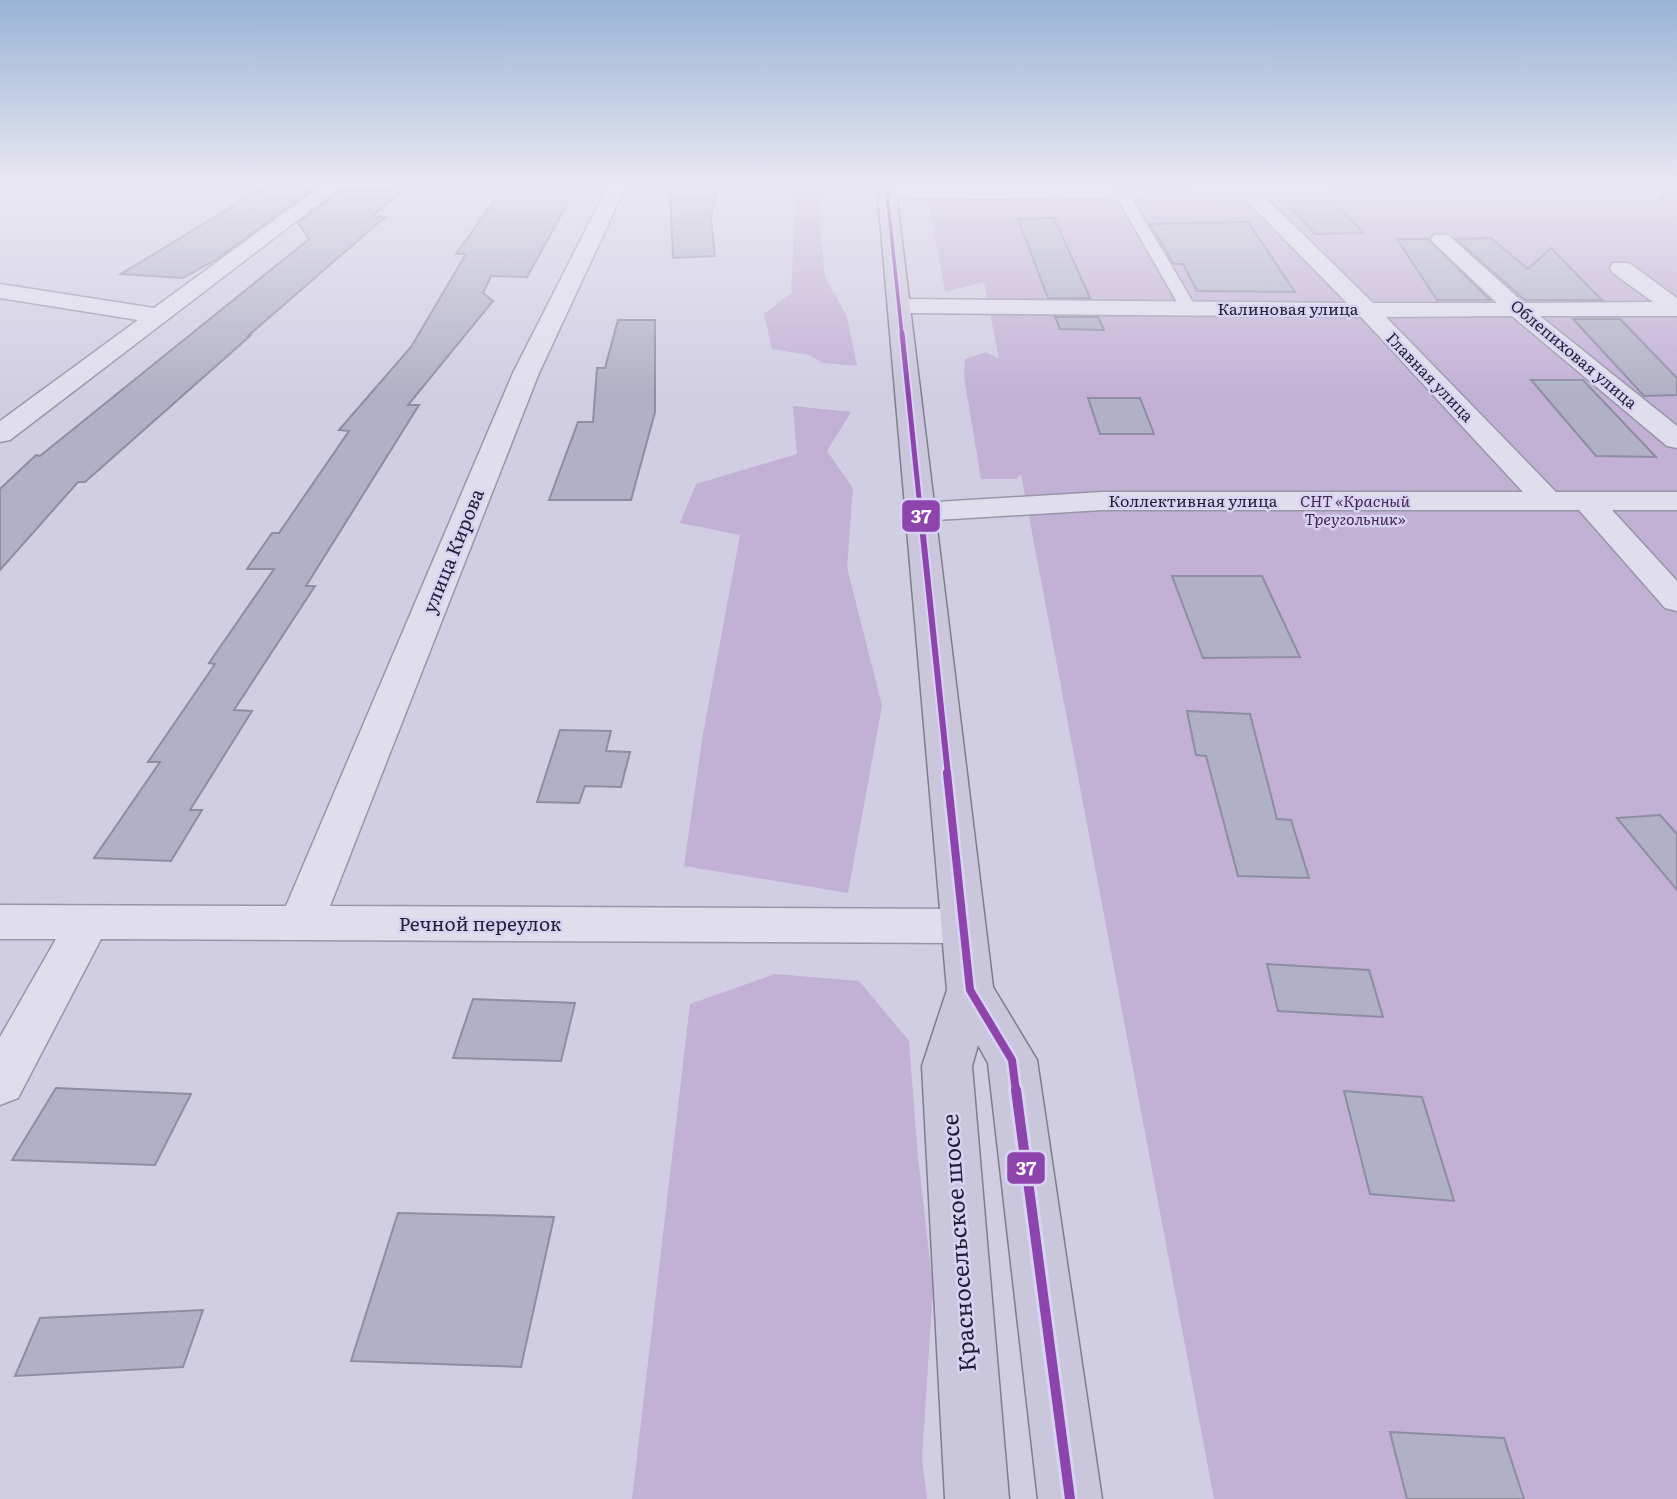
<svg xmlns="http://www.w3.org/2000/svg" width="1677" height="1499" font-family="Literata,serif">
  <style>
    .green { fill: #c2b0d5 }
    .building { fill: #b0b0c6; stroke: #8e8ea3; stroke-width: 2 }
    .lines { fill: none; stroke-linecap: round; stroke-linejoin: round }
    .service-casing { stroke: #9896a8; stroke-width: 3 }
    .minor-casing { stroke: #9896a8; stroke-width: 3 }
    .trunk-casing { stroke: #7e7d8d; stroke-width: 3 }
    .service { fill: #e0deec; fill-rule: evenodd }
    .minor { fill: #e0deec; fill-rule: evenodd }
    .trunk { fill: #cac7dc; fill-rule: evenodd }
    .bus-1-far4-casing { stroke: #d9d3f3; stroke-width: 6 }
    .bus-1-far3-casing { stroke: #d9d3f3; stroke-width: 9 }
    .bus-1-far2-casing { stroke: #d9d3f3; stroke-width: 10 }
    .bus-1-far1-casing { stroke: #d9d3f3; stroke-width: 13 }
    .bus-1-casing { stroke: #d9d3f3; stroke-width: 16 }
    .bus-1-far4 { stroke: #8e44ad; stroke-width: 3.5 }
    .bus-1-far3 { stroke: #8e44ad; stroke-width: 5 }
    .bus-1-far2 { stroke: #8e44ad; stroke-width: 6 }
    .bus-1-far1 { stroke: #8e44ad; stroke-width: 8 }
    .bus-1 { stroke: #8e44ad; stroke-width: 10 }
    .labels { text-anchor: middle; stroke-width: 5; stroke-linejoin: round; paint-order: stroke }
    .far-street-label { font-size: 16px; fill: #1f2036; stroke: #d9d3f3 }
    .far-park-label { font-size: 16px; font-style: italic; fill: #452651; stroke: #d9d3f3 }
    .street-label { font-size: 19px; fill: #1f2036; stroke: #d9d3f3 }
    .near-street-label { font-size: 23px; fill: #1f2036; stroke: #d9d3f3 }
    .line-badge { stroke: #d9d3f3; stroke-width: 2.5 }
    .badge-label { font-size: 19px; text-anchor: middle; font-weight: bold; fill: #fff }
  </style>
  <rect width="100%" height="100%" fill="#d1cde3"/>
  <g class="green">
    <polygon points="796,184 828,184 818,209 825,276 847,317 857,366 823,363 809,355 772,349 764,314 791,293"/>
    <polygon points="925,184 1677,184 1677,1499 1214,1499 1021,474 1016,479 981,479 964,377 965,359 986,352 999,359 984,282 945,292"/>
    <polygon points="793,406 851,412 827,451 853,488 847,567 882,706 848,893 684,866 703,734 740,535 680,523 696,484 797,454"/>
    <polygon points="775,974 859,981 909,1041 918,1157 933,1289 922,1458 927,1499 632,1499 690,1004"/>
  </g>
  <g class="building">
    <polygon points="711,184 710,188 717,188 711,219 715,256 673,258 670,185"/>
    <polygon points="266,186 314,188 217,259 183,278 121,274"/>
    <polygon points="342,189 401,192 372,216 385,217 248,336 250,336 85,482 78,482 0,570 0,489 36,455 40,456 309,239 298,223"/>
    <polygon points="494,201 569,201 527,277 491,276 483,293 493,301 408,405 419,405 306,586 315,586 234,710 252,711 190,810 202,810 171,861 94,858 160,762 148,762 215,664 209,663 274,569 247,569 272,533 279,533 349,431 339,430 411,347 466,254 456,254"/>
    <polygon points="1286,203 1334,203 1364,233 1315,234"/>
    <polygon points="1054,218 1090,298 1048,298 1018,219"/>
    <polygon points="1248,222 1295,292 1197,291 1183,264 1174,264 1150,224"/>
    <polygon points="1491,238 1528,269 1551,248 1602,300 1525,300 1456,239"/>
    <polygon points="1397,239 1428,239 1490,300 1437,300"/>
    <polygon points="1055,317 1098,317 1104,330 1060,329"/>
    <polygon points="1573,319 1620,319 1677,378 1677,395 1644,396"/>
    <polygon points="618,320 655,320 655,412 631,500 549,500 578,422 593,422 597,368 605,368"/>
    <polygon points="1531,380 1583,380 1656,457 1596,456"/>
    <polygon points="1088,398 1140,398 1154,434 1100,434"/>
    <polygon points="1172,576 1262,576 1300,657 1203,658"/>
    <polygon points="1187,711 1250,714 1277,819 1291,820 1309,878 1238,876 1206,756 1196,755"/>
    <polygon points="560,730 611,731 606,751 630,752 621,787 585,786 579,803 537,802"/>
    <polygon points="1660,815 1677,834 1677,890 1617,818"/>
    <polygon points="1267,964 1369,970 1383,1017 1278,1011"/>
    <polygon points="473,999 575,1003 561,1061 453,1058"/>
    <polygon points="56,1088 191,1094 155,1165 12,1160"/>
    <polygon points="1344,1091 1422,1097 1454,1201 1370,1194"/>
    <polygon points="398,1213 554,1217 521,1367 351,1361"/>
    <polygon points="203,1310 183,1367 15,1376 40,1318"/>
    <polygon points="1390,1432 1504,1438 1524,1499 1407,1499"/>
  </g>
  <g class="lines">
    <g class="service-casing">
      <polygon id="service" points="1122,190 1129,194 1197,309 1195,313 1189,314 1181,309 1115,194"/>
    </g>
    <g class="minor-casing">
      <g id="minor">
        <polygon points="324,184 345,184 10,440 0,442 0,421 138,320 0,298 0,284 154,308"/>
        <polygon points="609,184 627,184 539,373 330,906 961,909 977,914 983,926 977,938 961,943 101,939 18,1098 0,1105 0,1037 56,939 0,939 0,905 286,906 513,373"/>
        <polygon points="887,188 1661,190 1663,194 1654,200 1268,200 1373,303 1497,303 1434,243 1431,239 1434,235 1448,235 1524,303 1653,302 1613,273 1610,268 1613,263 1629,263 1677,298 1677,316 1540,316 1677,426 1677,448 1667,446 1512,316 1386,317 1556,492 1677,492 1677,510 1612,510 1677,581 1677,611 1665,608 1579,510 1102,510 920,521 909,518 905,512 909,506 920,503 1102,492 1523,492 1361,317 899,313 891,311 888,306 891,301 899,299 1347,303 1246,200 880,198 878,194"/>
      </g>
    </g>
    <g class="trunk-casing">
      <polygon id="trunk" points="877,184 895,184 993,987 1037,1060 1102,1499 1038,1499 988,1063 978,1045 972,1066 1009,1499 945,1499 922,1066 947,990"/>
    </g>
    <use href="#service" class="service"/>
    <use href="#minor" class="minor"/>
    <use href="#trunk" class="trunk"/>
    <g class="bus-1-far4-casing">
      <polyline id="bus-1-far4" points="886,184 902,335"/>
    </g>
    <g class="bus-1-far3-casing">
      <polyline id="bus-1-far3" points="902,333 922,527"/>
    </g>
    <g class="bus-1-far2-casing">
      <polyline id="bus-1-far2" points="922,526 948,775"/>
    </g>
    <g class="bus-1-far1-casing">
      <polyline id="bus-1-far1" points="947,773 970,990 1012,1060 1016,1092"/>
    </g>
    <g class="bus-1-casing">
      <polyline id="bus-1" points="1016,1090 1070,1499"/>
    </g>
    <use href="#bus-1-far4" class="bus-1-far4"/>
    <use href="#bus-1-far3" class="bus-1-far3"/>
    <use href="#bus-1-far2" class="bus-1-far2"/>
    <use href="#bus-1-far1" class="bus-1-far1"/>
    <use href="#bus-1" class="bus-1"/>
  </g>
  <linearGradient id="sky" x2="0" y2="1"><stop stop-color="#99b4d5"/><stop offset="0.47" stop-color="#eae8f2"/><stop offset="1" stop-color="#eae8f2" stop-opacity="0"/></linearGradient>
  <rect width="1677" height="394" fill="url(#sky)"/>
  <g class="labels">
    <g class="far-street-label">
      <text x="1288" y="315">Калиновая улица</text>
      <text transform="translate(1574 354) rotate(40)" y="6">Облепиховая улица</text>
      <text transform="translate(1430 377) rotate(46)" y="6">Главная улица</text>
      <text x="1193" y="507">Коллективная улица</text>
    </g>
    <g class="far-park-label">
      <text x="1355" y="507">СНТ «Красный<tspan x="1355" dy="18">Треугольник»</tspan></text>
    </g>
    <g class="street-label">
      <text transform="translate(453 551) rotate(-68)" y="7">улица Кирова</text>
      <text x="480" y="931">Речной переулок</text>
    </g>
    <g class="near-street-label">
      <text transform="translate(959 1243) rotate(-94)" y="8">Красносельское шоссе</text>
    </g>
  </g>
  <g class="line-badge">
    <rect x="901" y="499" width="40" height="34" rx="7" fill="#8e44ad"/>
    <rect x="1006" y="1151" width="40" height="34" rx="7" fill="#8e44ad"/>
  </g>
  <g class="badge-label">
    <text x="921" y="523">37</text>
    <text x="1026" y="1175">37</text>
  </g>
</svg>
